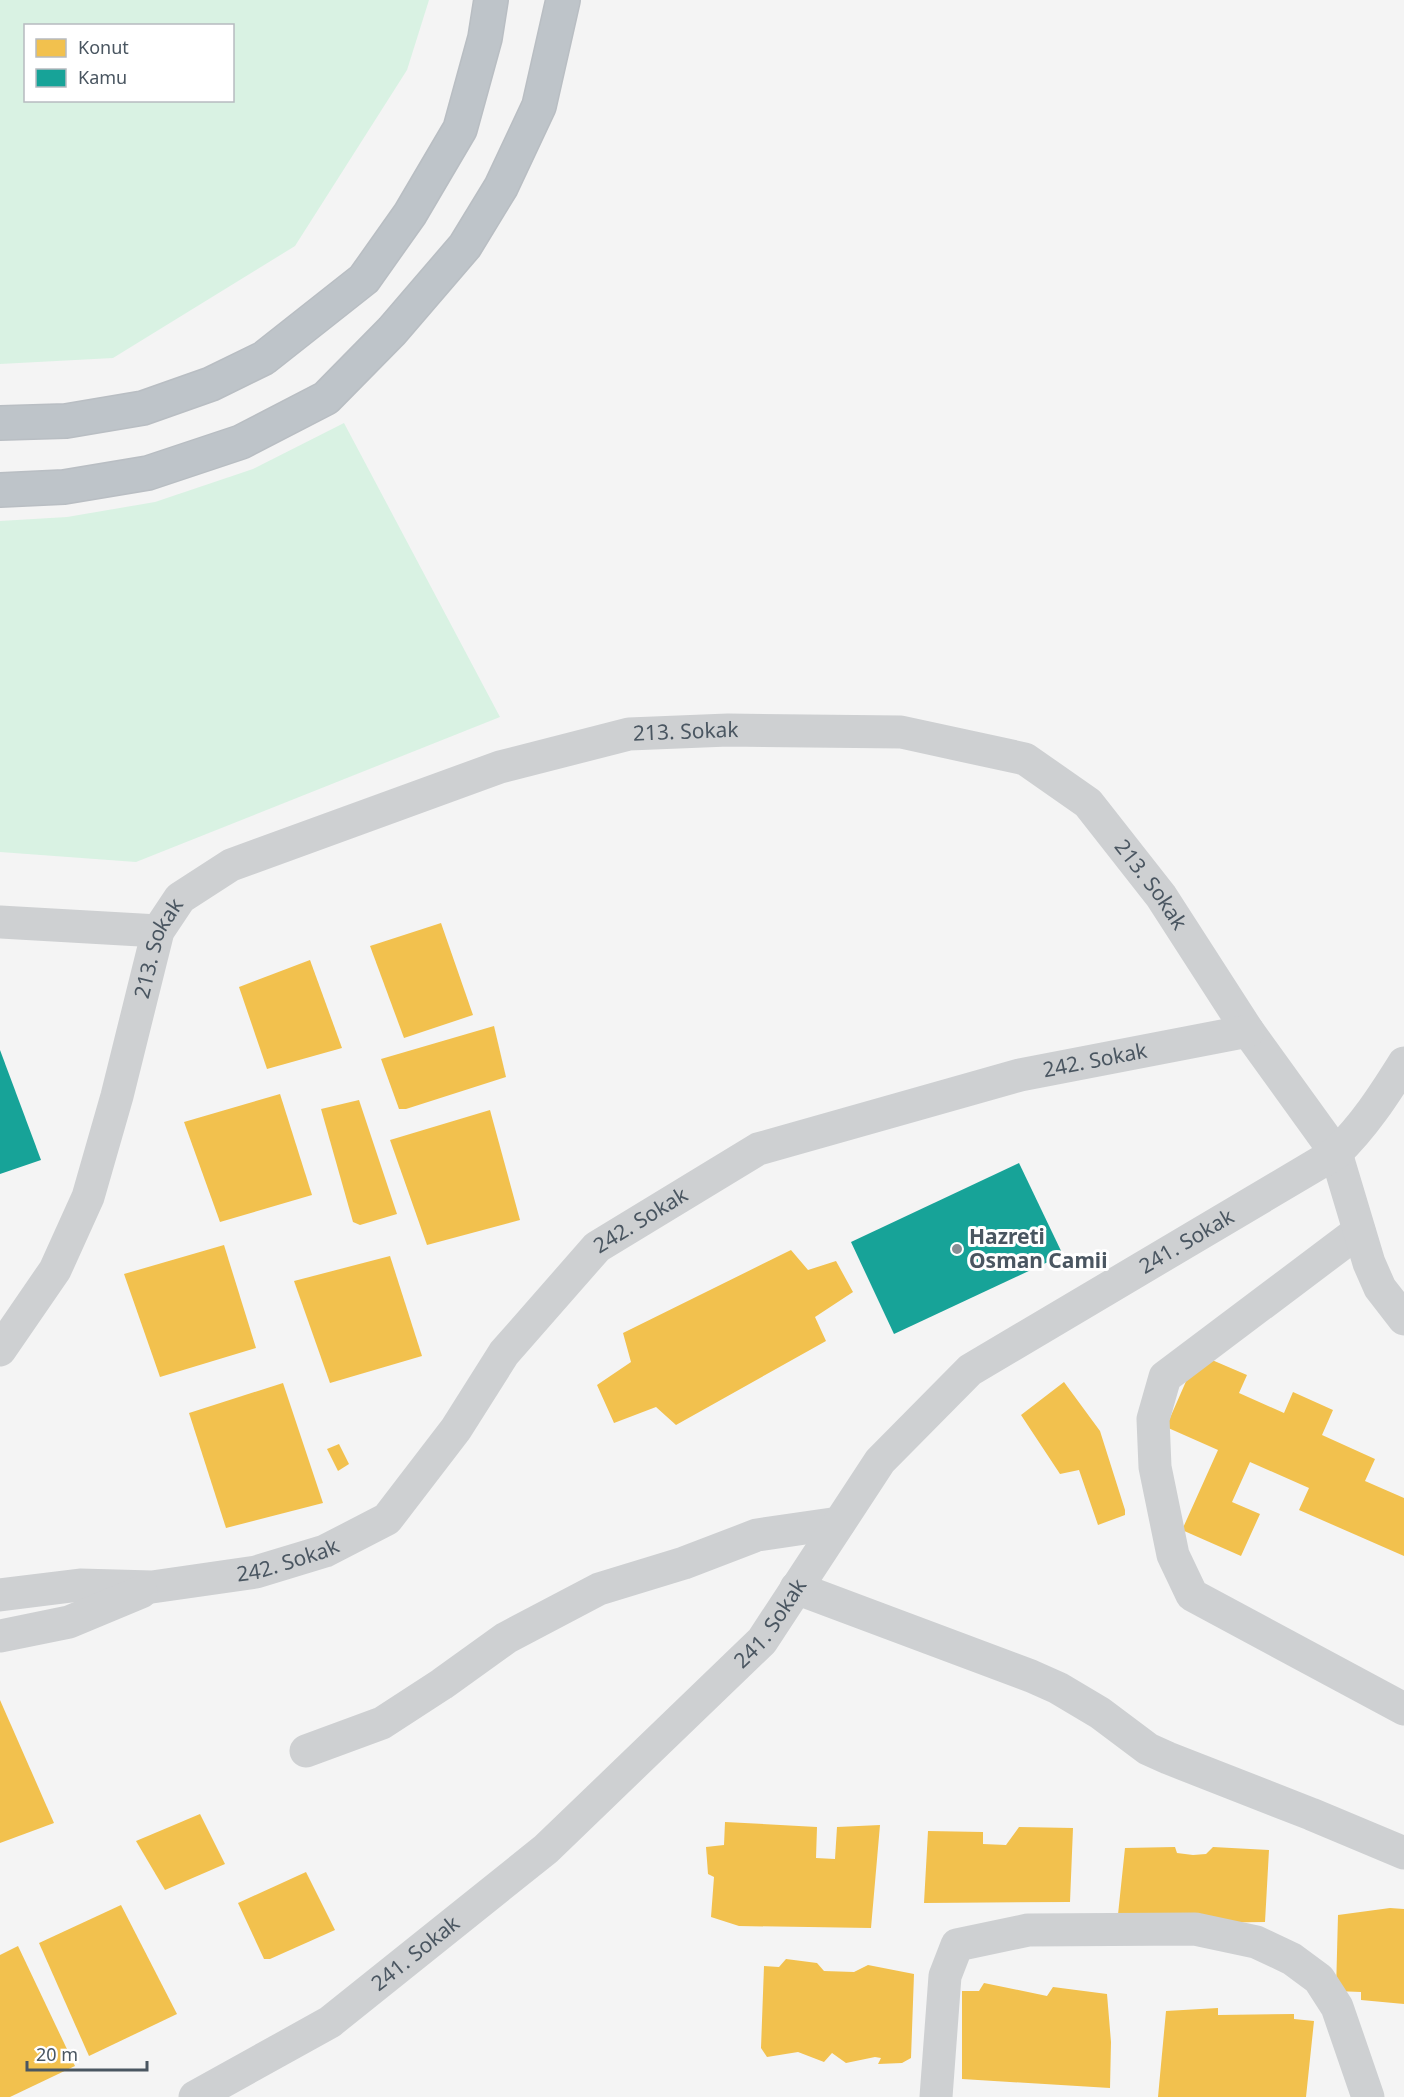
<svg xmlns="http://www.w3.org/2000/svg" width="1404" height="2097" font-family="'Noto Sans',sans-serif">
  <style>
    .green { fill: #d9f2e3; fill-rule: evenodd }
    .homes { fill: #f2c14e }
    .public { fill: #17a398 }
    .lines { fill: none; stroke-linecap: round; stroke-linejoin: round }
    .highway-casing { stroke: #b9bec3; stroke-width: 36 }
    .minor { stroke: #ced0d2; stroke-width: 33 }
    .highway { stroke: #bec4c9; stroke-width: 33 }
    .poi-dot { fill: #868d94; stroke: #fff; stroke-width: 2 }
    .labels { text-anchor: middle; stroke-width: 6; stroke-linejoin: round; paint-order: stroke }
    .street-label { font-size: 21px; fill: #4a5661; stroke: #fff }
    .poi-label { font-size: 21px; font-weight: bold; fill: #4a5661; stroke: #fff; text-anchor: start }
  </style>
  <rect width="100%" height="100%" fill="#f4f4f4"/>
  <g class="green">
    <path d="M0 0H429L407 70 295 246 113 358 0 364ZM26 26H232V100H26Z"/>
    <polygon points="344,423 500,717 136,862 0,852 0,521 67,517 155,502 253,469"/>
  </g>
  <g class="homes">
    <polygon points="441,923 473,1015 404,1038 370,946"/>
    <polygon points="310,960 342,1048 267,1069 239,987"/>
    <polygon points="494,1026 506,1077 406,1109 399,1109 381,1059"/>
    <polygon points="280,1094 312,1195 220,1222 184,1122"/>
    <polygon points="359,1100 397,1214 360,1225 353,1222 321,1109"/>
    <polygon points="490,1110 520,1220 427,1245 390,1140"/>
    <polygon points="224,1245 256,1348 160,1377 124,1274"/>
    <polygon points="791,1250 808,1270 836,1261 853,1292 815,1317 826,1341 676,1425 656,1407 614,1423 597,1385 631,1362 623,1333"/>
    <polygon points="390,1256 422,1356 330,1383 294,1281"/>
    <polygon points="1198,1354 1247,1375 1239,1393 1284,1413 1293,1392 1333,1410 1322,1435 1375,1459 1365,1481 1404,1498 1404,1556 1299,1510 1309,1488 1250,1462 1232,1502 1260,1514 1241,1556 1182,1530 1218,1450 1166,1427"/>
    <polygon points="1064,1382 1100,1431 1125,1510 1125,1515 1098,1525 1079,1470 1060,1474 1021,1415"/>
    <polygon points="283,1383 323,1503 226,1528 189,1413"/>
    <polygon points="339,1444 349,1464 338,1471 327,1449"/>
    <polygon points="0,1700 54,1823 0,1843"/>
    <polygon points="200,1814 225,1864 165,1890 136,1841"/>
    <polygon points="725,1822 817,1827 816,1858 835,1859 837,1827 880,1825 871,1928 739,1926 711,1917 714,1877 708,1874 706,1847 724,1845"/>
    <polygon points="1019,1827 1073,1828 1070,1902 924,1903 928,1831 983,1832 983,1844 1006,1845"/>
    <polygon points="1175,1847 1177,1853 1193,1855 1206,1854 1213,1847 1269,1850 1265,1922 1117,1924 1125,1848"/>
    <polygon points="306,1872 335,1930 270,1959 264,1959 238,1903"/>
    <polygon points="121,1905 177,2014 89,2056 39,1943"/>
    <polygon points="1390,1908 1404,1909 1404,2004 1361,2000 1361,1992 1336,1991 1338,1915"/>
    <polygon points="18,1946 75,2066 10,2097 0,2097 0,1955"/>
    <polygon points="786,1959 817,1963 824,1971 854,1972 868,1965 914,1974 911,2058 902,2063 878,2064 881,2058 875,2057 846,2063 832,2053 824,2062 798,2052 767,2057 761,2048 764,1966 779,1967"/>
    <polygon points="984,1983 1047,1996 1053,1987 1107,1994 1111,2042 1110,2088 962,2079 962,1991 979,1991"/>
    <polygon points="1218,2008 1218,2015 1294,2014 1294,2019 1314,2021 1306,2097 1158,2097 1166,2011"/>
  </g>
  <g class="public">
    <polygon points="0,1050 41,1160 0,1174"/>
    <polygon points="1019,1163 1063,1255 894,1334 851,1242"/>
  </g>
  <g class="lines">
    <g class="highway-casing">
      <g id="highway">
        <polyline points="0,423 66,421 143,408 211,384 264,358 364,279 410,214 460,129 485,38 491,0"/>
        <polyline points="0,490 64,487 148,473 241,442 326,398 392,331 465,246 501,187 539,106 563,0"/>
      </g>
    </g>
    <g class="minor">
      <polyline points="0,922 158,931"/>
      <polyline points="1359,1231 1165,1377 1153,1419 1155,1467 1173,1555 1192,1595 1404,1709"/>
      <path id="s1" d="M0 1350 55 1270 88 1197 117 1096 158 931 180 898 231 865 500 767 629 734 728 730 901 732 1025 759 1088 803 1161 896 1248 1031 1336 1153 1369 1263 1380 1288 1404 1319"/>
      <polyline points="796,1588 1031,1676 1058,1688 1100,1713 1148,1749 1168,1758 1311,1814 1404,1853"/>
      <path id="s2" d="M0 1595 80 1585 152 1587 256 1572 325 1551 387 1519 456 1429 504 1353 597 1247 758 1149 1020 1075 1248 1031"/>
      <polyline points="0,1636 69,1622 141,1592"/>
      <polyline points="306,1751 382,1723 442,1684 506,1638 599,1589 684,1563 757,1535 839,1523"/>
      <path id="s3" d="M195 2097 330 2022 546 1849 762 1641 880 1461 970 1370 1336 1153C1364 1126 1384 1095 1404 1063"/>
      <polyline points="936,2097 945,1976 957,1945 1028,1930 1195,1929 1256,1942 1292,1959 1319,1979 1337,2007 1368,2097"/>
    </g>
    <use href="#highway" class="highway"/>
  </g>
  <circle class="poi-dot" cx="957" cy="1249" r="6"/>
  <g class="labels">
    <g class="street-label">
      <text dy="7" stroke="none"><textPath href="#s1" startOffset="1029">213. Sokak</textPath></text>
      <text dy="7" stroke="none"><textPath href="#s1" startOffset="1551">213. Sokak</textPath></text>
      <text dy="7" stroke="none"><textPath href="#s1" startOffset="436">213. Sokak</textPath></text>
      <text dy="7" stroke="none"><textPath href="#s2" startOffset="1281">242. Sokak</textPath></text>
      <text dy="7" stroke="none"><textPath href="#s2" startOffset="795">242. Sokak</textPath></text>
      <text dy="7" stroke="none"><textPath href="#s3" startOffset="1326">241. Sokak</textPath></text>
      <text dy="7" stroke="none"><textPath href="#s2" startOffset="291">242. Sokak</textPath></text>
      <text dy="7" stroke="none"><textPath href="#s3" startOffset="750">241. Sokak</textPath></text>
      <text dy="7" stroke="none"><textPath href="#s3" startOffset="264">241. Sokak</textPath></text>
    </g>
    <g class="poi-label">
      <text x="969" y="1244">Hazreti<tspan x="969" dy="24">Osman Camii</tspan></text>
    </g>
  </g>
  <rect x="24" y="24" width="210" height="78" fill="#ffffff" stroke="#b7bbc0" stroke-width="1.5"/>
  <rect x="36" y="39" width="30" height="18" fill="#f2c14e" stroke="#b7bbc0" stroke-width="1.5"/>
  <text x="78" y="54" font-size="18" fill="#4a5661">Konut</text>
  <rect x="36" y="69" width="30" height="18" fill="#17a398" stroke="#b7bbc0" stroke-width="1.5"/>
  <text x="78" y="84" font-size="18" fill="#4a5661">Kamu</text>
  <path d="M27 2061v9h120v-9" fill="none" stroke="#4a5661" stroke-width="3"/>
  <text x="36" y="2061" font-size="18" fill="#4a5661" stroke="#ffffff" stroke-width="4.5" paint-order="stroke">20 m</text>
</svg>
